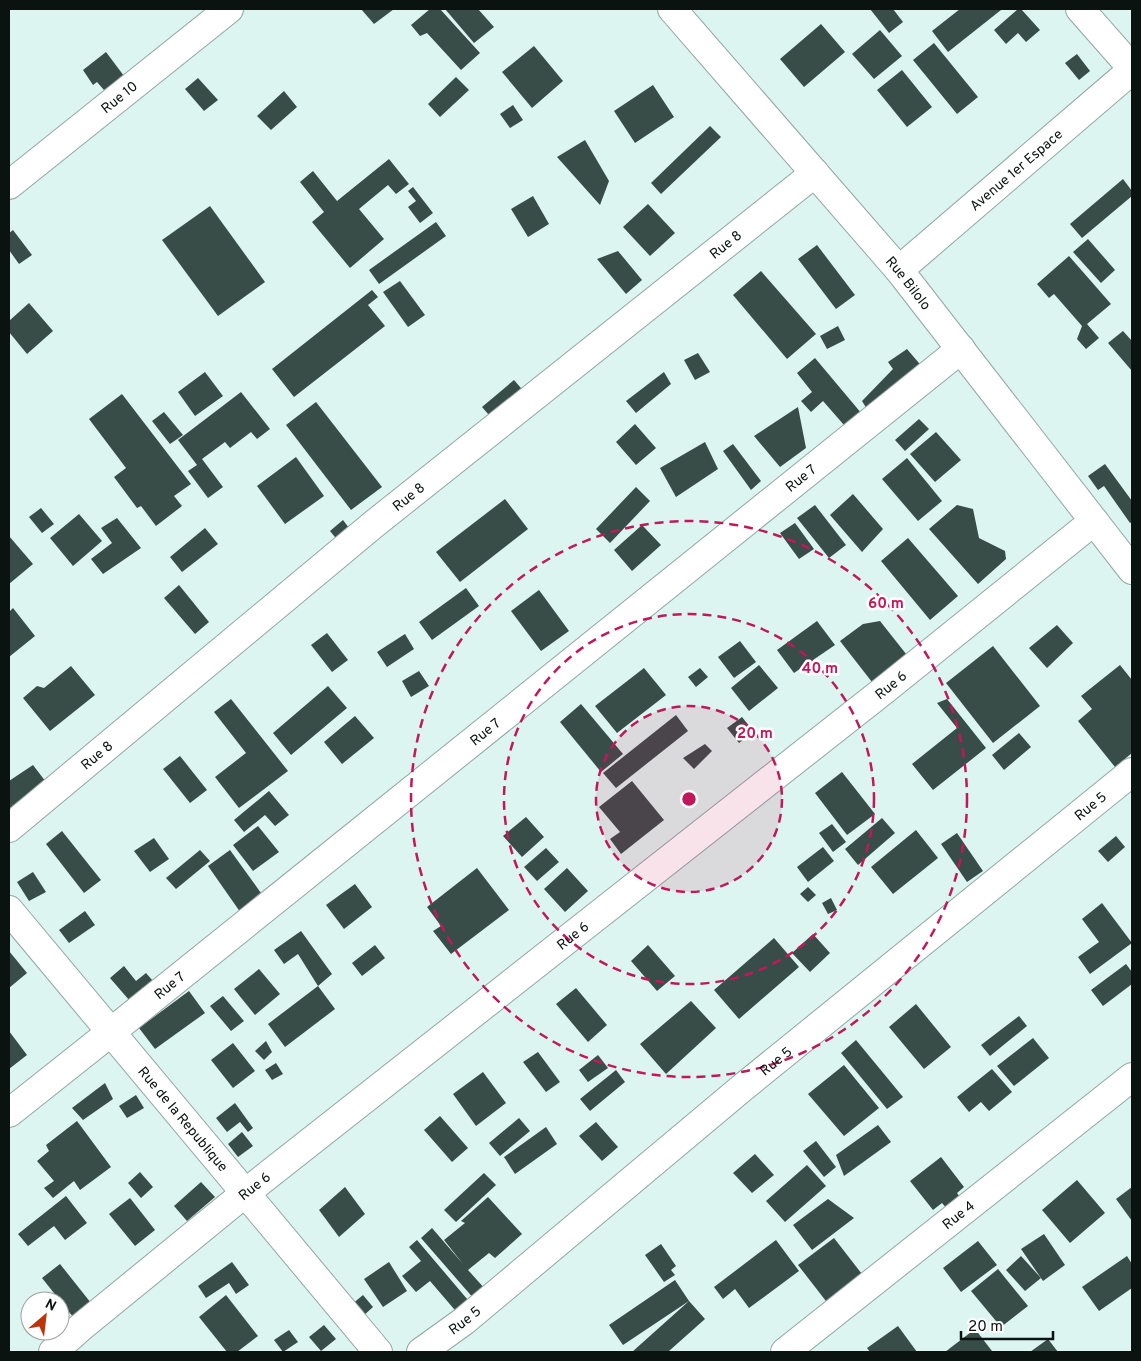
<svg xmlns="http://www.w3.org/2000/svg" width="1141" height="1361" font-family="Overpass,sans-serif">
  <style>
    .building { fill: #384c48 }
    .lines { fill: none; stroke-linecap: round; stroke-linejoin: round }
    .minor-casing { stroke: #90a7a2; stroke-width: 30 }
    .minor { stroke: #fff; stroke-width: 28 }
    .ring { fill: none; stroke: #c2185b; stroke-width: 2.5; stroke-dasharray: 9 6 }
    .labels { text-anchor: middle; stroke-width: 5; stroke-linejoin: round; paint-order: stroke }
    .street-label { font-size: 14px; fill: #0b1311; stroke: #fff }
    .centre { fill: #c2185b; stroke: #fff; stroke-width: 2.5 }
    .ring-label { font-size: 15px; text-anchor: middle; font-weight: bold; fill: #c2185b; stroke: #fff; stroke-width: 5; stroke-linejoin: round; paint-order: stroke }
  </style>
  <rect width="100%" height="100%" fill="#ddf5f0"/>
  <g class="building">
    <polygon points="361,9 394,9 374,24"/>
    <polygon points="430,9 440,9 480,53 461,70 427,33 420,36 411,25"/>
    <polygon points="445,9 478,9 494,27 474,43"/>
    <polygon points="870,9 893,9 903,22 889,33"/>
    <polygon points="960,9 1001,10 948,52 932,31"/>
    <polygon points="1018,9 1021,9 1040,30 1026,42 1018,33 1006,44 994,30"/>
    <polygon points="821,24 845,52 804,87 780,59"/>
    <polygon points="880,30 902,56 874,79 852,54"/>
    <polygon points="934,43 978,97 957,114 913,60"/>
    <polygon points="534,46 563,81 532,108 502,72"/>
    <polygon points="106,52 124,76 104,90 97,82 93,85 83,70"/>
    <polygon points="1077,54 1090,71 1079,80 1065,63"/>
    <polygon points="902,70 932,107 907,127 877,90"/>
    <polygon points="456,77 469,90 440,117 428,104"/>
    <polygon points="198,78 218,100 204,111 185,89"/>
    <polygon points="653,85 674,117 635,143 614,111"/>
    <polygon points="284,91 297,107 271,130 257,116"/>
    <polygon points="513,105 523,120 510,128 500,114"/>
    <polygon points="710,126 721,137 661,194 651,183"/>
    <polygon points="585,140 609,181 600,205 557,157"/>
    <polygon points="389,159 409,184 396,194 388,185 359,209 384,239 350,268 312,222 324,212 300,182 313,171 337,201"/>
    <polygon points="1123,179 1132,191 1132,196 1082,238 1070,224"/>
    <polygon points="413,187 433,213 420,223 408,207 416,201 408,191"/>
    <polygon points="533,196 549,224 528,237 511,209"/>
    <polygon points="648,204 675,233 650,256 623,227"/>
    <polygon points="210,206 265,282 218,316 162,240"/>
    <polygon points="436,222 446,236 379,284 369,270"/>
    <polygon points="13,230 32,255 19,264 9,250 9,233"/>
    <polygon points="1088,239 1115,270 1101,283 1073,252"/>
    <polygon points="817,245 855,295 836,309 798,259"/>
    <polygon points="618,251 642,280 626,294 597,259"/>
    <polygon points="1069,256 1111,304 1087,324 1099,338 1086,349 1077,339 1082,326 1054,294 1049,298 1037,284"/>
    <polygon points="761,271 816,334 787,359 733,295"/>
    <polygon points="400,281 425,315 408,327 383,292"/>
    <polygon points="372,290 378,297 368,305 385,326 294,397 272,369"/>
    <polygon points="29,303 53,331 27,354 9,332 9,321"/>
    <polygon points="838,326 845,340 827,349 820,336"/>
    <polygon points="1123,331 1132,341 1132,371 1108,343"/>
    <polygon points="907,349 924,369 870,414 862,401 893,369 888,362"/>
    <polygon points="698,353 710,372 695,380 684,360"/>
    <polygon points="815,358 867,420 851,433 823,401 811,412 801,401 812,392 797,373"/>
    <polygon points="205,372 223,396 195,416 178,392"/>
    <polygon points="664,372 671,384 636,413 626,401"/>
    <polygon points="514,380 527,395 495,422 482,407"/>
    <polygon points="241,392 270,429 257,439 251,432 230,448 225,442 202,459 223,487 208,498 188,471 197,465 178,440"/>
    <polygon points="122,394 191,484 174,496 182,506 156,526 141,506 137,508 114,477 126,468 89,419"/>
    <polygon points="316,402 382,487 351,510 286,425"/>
    <polygon points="798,407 806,448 780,467 754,436"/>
    <polygon points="164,412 183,435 170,444 152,421"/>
    <polygon points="919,419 929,429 905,451 895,440"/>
    <polygon points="635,424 656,448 636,465 616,442"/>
    <polygon points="936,432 961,460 935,482 910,454"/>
    <polygon points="705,442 718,469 676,497 660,468"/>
    <polygon points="733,444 761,481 751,490 723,451"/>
    <polygon points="296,457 324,496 285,524 257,486"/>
    <polygon points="907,458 942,501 918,521 882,479"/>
    <polygon points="1105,464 1132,501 1132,522 1130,523 1104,486 1098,490 1088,476"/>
    <polygon points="636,487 650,501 610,543 596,529"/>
    <polygon points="853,494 883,529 862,552 830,515"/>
    <polygon points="505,499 528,529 460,582 436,552"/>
    <polygon points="815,505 846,545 829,558 797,518"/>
    <polygon points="957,505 973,509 979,538 1005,551 1006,559 978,584 929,529"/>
    <polygon points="41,508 54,524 42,533 29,517"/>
    <polygon points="79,514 102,541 73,566 50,538"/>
    <polygon points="117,518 141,548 103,574 91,559 112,543 101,528"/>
    <polygon points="343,520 352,532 339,542 330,531"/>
    <polygon points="795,523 814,549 799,559 780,533"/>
    <polygon points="642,525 661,545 632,571 614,550"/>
    <polygon points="205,528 218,544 182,572 170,557"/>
    <polygon points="9,536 33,564 9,584"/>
    <polygon points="908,538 958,596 930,620 881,561"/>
    <polygon points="179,585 209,622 195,634 164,598"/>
    <polygon points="466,588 479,606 432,640 419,622"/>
    <polygon points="539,590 569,631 541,651 511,611"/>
    <polygon points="13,608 35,636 9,657 9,612"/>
    <polygon points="817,621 835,645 794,673 777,650"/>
    <polygon points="880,621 914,664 879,691 840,641 863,624"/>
    <polygon points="1057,625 1073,643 1047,668 1029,648"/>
    <polygon points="327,633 348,660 332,672 311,645"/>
    <polygon points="405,634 414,649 387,667 377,652"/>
    <polygon points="740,641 756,662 734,678 718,657"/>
    <polygon points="993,646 1040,706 993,743 946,683"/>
    <polygon points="759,665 778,688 749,711 731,688"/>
    <polygon points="1120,665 1132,680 1132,753 1115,767 1078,721 1092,709 1081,696"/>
    <polygon points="71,666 95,695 50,731 23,698 37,686 44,688"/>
    <polygon points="644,668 666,695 617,733 595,706"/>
    <polygon points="700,668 708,677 696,687 688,677"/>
    <polygon points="419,671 429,686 411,697 402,681"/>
    <polygon points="328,686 347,708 291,755 273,733"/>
    <polygon points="231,699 288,771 239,808 215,777 246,753 214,712"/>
    <polygon points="947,699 986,748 933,790 912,764 957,728 937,703"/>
    <polygon points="581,704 623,754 601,772 560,722"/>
    <polygon points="676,715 688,731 616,788 603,773"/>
    <polygon points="355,716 374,738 342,764 324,742"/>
    <polygon points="742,717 754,732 739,743 727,728"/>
    <polygon points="1019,733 1031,747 1004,770 992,755"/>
    <polygon points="705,744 712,751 694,769 683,758"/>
    <polygon points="180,756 207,790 190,803 163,769"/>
    <polygon points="33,765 46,782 12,806 17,813 9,818 9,781"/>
    <polygon points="842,772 875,814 847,835 815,793"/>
    <polygon points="632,781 664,820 621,854 610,839 620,832 599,807"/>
    <polygon points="269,791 289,815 275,826 265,815 244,832 234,820"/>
    <polygon points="526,817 544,837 522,857 503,836"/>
    <polygon points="882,818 895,833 858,865 845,849"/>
    <polygon points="832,824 846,842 833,852 819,833"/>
    <polygon points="258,826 279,852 253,871 233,845"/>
    <polygon points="916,830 938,858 893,894 871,867"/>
    <polygon points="62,831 101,880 84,893 46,844"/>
    <polygon points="957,833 983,871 967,882 941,844"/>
    <polygon points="1116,836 1125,847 1108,862 1098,851"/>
    <polygon points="154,838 169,859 150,872 134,851"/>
    <polygon points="823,847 834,861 808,882 797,867"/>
    <polygon points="546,848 559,862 537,881 524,867"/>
    <polygon points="200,850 210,861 176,889 166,878"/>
    <polygon points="230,850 266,900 243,916 208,866"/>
    <polygon points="477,868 509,910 451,954 433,931 441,926 427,907"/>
    <polygon points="567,868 588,891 565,912 544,889"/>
    <polygon points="33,872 46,892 29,901 17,882"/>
    <polygon points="355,884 372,907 344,929 326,905"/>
    <polygon points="808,887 816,895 808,902 800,894"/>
    <polygon points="831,898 837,910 828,914 822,903"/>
    <polygon points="1102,903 1132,943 1090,974 1078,957 1099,942 1082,919"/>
    <polygon points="85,911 95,925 69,943 59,930"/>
    <polygon points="301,931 332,974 318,986 298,954 284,964 274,950"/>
    <polygon points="813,934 830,953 810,972 792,953"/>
    <polygon points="774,938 799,967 739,1019 714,990"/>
    <polygon points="375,945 385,958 362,976 352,963"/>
    <polygon points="648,945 675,976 657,991 631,961"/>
    <polygon points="9,951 27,973 9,988"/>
    <polygon points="1126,964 1132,972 1132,984 1103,1006 1091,990"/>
    <polygon points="124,966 136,981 146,973 159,988 136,1008 110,978"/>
    <polygon points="259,969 280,994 255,1015 234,989"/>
    <polygon points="318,986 335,1009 285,1047 268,1024"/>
    <polygon points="576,988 607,1025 588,1042 556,1004"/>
    <polygon points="189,991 205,1013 155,1049 139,1028"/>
    <polygon points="223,996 244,1021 231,1031 210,1006"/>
    <polygon points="691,1001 716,1028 666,1074 640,1044"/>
    <polygon points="916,1004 951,1047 924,1069 889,1027"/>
    <polygon points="1019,1016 1027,1026 990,1056 981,1045"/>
    <polygon points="9,1031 27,1055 9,1069"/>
    <polygon points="1033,1038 1049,1058 1014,1086 997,1066"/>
    <polygon points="856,1040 903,1097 887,1109 841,1053"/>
    <polygon points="266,1041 272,1052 264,1060 255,1051"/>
    <polygon points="233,1043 255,1071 233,1088 211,1060"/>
    <polygon points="538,1052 560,1082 546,1092 523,1062"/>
    <polygon points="598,1055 608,1068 588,1082 579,1070"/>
    <polygon points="276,1063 283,1074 272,1080 265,1070"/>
    <polygon points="844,1065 879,1108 844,1136 808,1094"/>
    <polygon points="992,1069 1012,1092 989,1111 981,1102 969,1112 957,1097"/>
    <polygon points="616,1070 625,1082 590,1111 580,1099"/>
    <polygon points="483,1072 506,1103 476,1126 453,1094"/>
    <polygon points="105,1083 113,1099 83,1120 72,1108"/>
    <polygon points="136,1095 144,1108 127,1118 119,1106"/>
    <polygon points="235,1103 253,1128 248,1132 240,1122 227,1132 216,1118"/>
    <polygon points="440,1116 468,1148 452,1162 424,1130"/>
    <polygon points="519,1118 530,1131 500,1156 489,1143"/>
    <polygon points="77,1121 111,1167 80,1190 74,1181 53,1198 44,1188 54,1181 37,1161 49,1151 46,1145"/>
    <polygon points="596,1122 618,1147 602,1161 579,1136"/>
    <polygon points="878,1125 891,1142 844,1176 836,1155"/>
    <polygon points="546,1127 557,1144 515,1174 504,1157"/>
    <polygon points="242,1132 253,1146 238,1157 228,1144"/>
    <polygon points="816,1141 836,1167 824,1177 803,1151"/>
    <polygon points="755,1154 774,1175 752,1193 733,1173"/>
    <polygon points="941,1157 964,1187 957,1193 962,1200 948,1210 942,1203 933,1210 910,1181"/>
    <polygon points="807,1165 826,1186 785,1222 766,1201"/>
    <polygon points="140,1172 153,1187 141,1198 128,1183"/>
    <polygon points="484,1173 496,1185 456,1222 444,1210"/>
    <polygon points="1077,1180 1105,1213 1070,1243 1042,1210"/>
    <polygon points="201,1182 215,1197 187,1221 174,1206"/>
    <polygon points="345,1187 365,1214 339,1237 319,1210"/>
    <polygon points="1132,1187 1132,1221 1116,1199"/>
    <polygon points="66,1196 87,1223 65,1240 54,1226 28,1246 18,1234"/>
    <polygon points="488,1197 522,1234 495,1258 489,1253 468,1270 486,1290 475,1300 421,1238 432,1228 463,1264 444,1240 465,1223 461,1221"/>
    <polygon points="130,1198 155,1230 135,1246 109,1214"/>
    <polygon points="828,1199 854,1218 812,1250 793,1225"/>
    <polygon points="1044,1234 1065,1265 1043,1281 1021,1249"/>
    <polygon points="834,1238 865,1278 829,1305 798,1265"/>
    <polygon points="417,1240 473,1306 460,1316 430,1281 416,1292 402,1276 421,1261 409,1247"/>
    <polygon points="776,1240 799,1271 749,1308 735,1289 723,1299 714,1287"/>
    <polygon points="978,1241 997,1265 961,1292 943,1268"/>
    <polygon points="661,1244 676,1266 671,1270 675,1275 664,1282 645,1255"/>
    <polygon points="1021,1256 1041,1278 1025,1291 1006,1270"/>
    <polygon points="1127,1256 1132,1264 1132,1288 1099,1311 1082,1287"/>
    <polygon points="232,1262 249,1285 236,1294 229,1283 206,1298 198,1286"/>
    <polygon points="389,1262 407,1291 383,1307 364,1279"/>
    <polygon points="60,1264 91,1303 73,1317 42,1278"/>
    <polygon points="998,1269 1028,1306 1001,1327 971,1291"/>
    <polygon points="675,1280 689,1301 705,1319 669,1351 670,1352 632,1352 689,1301 623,1345 609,1325"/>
    <polygon points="226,1295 258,1336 237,1352 227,1352 199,1317"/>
    <polygon points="363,1295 373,1307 362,1317 351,1305"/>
    <polygon points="324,1325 336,1339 321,1351 309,1337"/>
    <polygon points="898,1326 917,1352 870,1352 867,1348"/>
    <polygon points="975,1329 992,1351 989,1352 945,1352"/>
    <polygon points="289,1330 298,1342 283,1352 274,1340"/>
    <polygon points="1048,1339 1058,1352 1030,1352"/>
  </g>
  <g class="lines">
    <g class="minor-casing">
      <g id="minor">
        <path id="s1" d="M672 9 899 270 1132 570"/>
        <polyline points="1080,9 1132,68"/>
        <path id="s2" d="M9 185 229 9"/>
        <path id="s3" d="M899 270 1132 70"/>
        <path id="s4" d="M9 828 374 524 815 173"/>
        <path id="s5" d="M9 910 378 1352"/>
        <path id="s6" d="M9 1113 111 1032 961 349"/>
        <path id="s7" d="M53 1352 80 1328 244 1194 883 691 1094 521"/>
        <path id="s8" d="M421 1352 464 1321 742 1088 1132 772"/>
        <path id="s9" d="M785 1352 1132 1077"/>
      </g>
    </g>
    <use href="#minor" class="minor"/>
  </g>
  <circle cx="689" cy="799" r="93" fill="#c2185b" fill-opacity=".12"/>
  <g class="ring">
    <circle cx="689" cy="799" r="93"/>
    <circle cx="689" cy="799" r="185"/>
    <circle cx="689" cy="799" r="278"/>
  </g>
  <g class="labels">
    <g class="street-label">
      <text dy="5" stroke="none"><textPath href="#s2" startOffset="141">Rue 10</textPath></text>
      <text dy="5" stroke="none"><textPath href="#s3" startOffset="154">Avenue 1er Espace</textPath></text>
      <text dy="5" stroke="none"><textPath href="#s4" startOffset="924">Rue 8</textPath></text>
      <text dy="5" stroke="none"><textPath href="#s1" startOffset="362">Rue Bilolo</textPath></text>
      <text dy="5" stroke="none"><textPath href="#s6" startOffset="1015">Rue 7</textPath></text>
      <text dy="5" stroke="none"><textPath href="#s4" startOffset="519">Rue 8</textPath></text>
      <text dy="5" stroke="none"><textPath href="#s7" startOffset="1071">Rue 6</textPath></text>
      <text dy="5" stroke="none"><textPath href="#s6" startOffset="610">Rue 7</textPath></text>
      <text dy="5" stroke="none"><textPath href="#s4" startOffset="114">Rue 8</textPath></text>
      <text dy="5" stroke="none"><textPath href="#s8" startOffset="864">Rue 5</textPath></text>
      <text dy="5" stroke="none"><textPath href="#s7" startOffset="666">Rue 6</textPath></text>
      <text dy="5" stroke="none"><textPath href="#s6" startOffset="205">Rue 7</textPath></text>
      <text dy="5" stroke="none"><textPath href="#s8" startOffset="459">Rue 5</textPath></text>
      <text dy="5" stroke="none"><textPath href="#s5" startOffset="272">Rue de la Republique</textPath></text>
      <text dy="5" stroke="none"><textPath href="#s7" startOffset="261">Rue 6</textPath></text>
      <text dy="5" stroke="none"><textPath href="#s9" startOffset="221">Rue 4</textPath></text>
      <text dy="5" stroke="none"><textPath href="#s8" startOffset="54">Rue 5</textPath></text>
    </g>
  </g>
  <circle cx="689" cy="799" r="8" class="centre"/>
  <g class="ring-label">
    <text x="886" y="608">60 m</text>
    <text x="820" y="673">40 m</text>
    <text x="755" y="738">20 m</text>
  </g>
  <rect width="1141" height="1361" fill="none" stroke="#0b1311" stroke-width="20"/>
  <g transform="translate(45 1316) rotate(28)"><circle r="24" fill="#ffffff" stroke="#9da1a0"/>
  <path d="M0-4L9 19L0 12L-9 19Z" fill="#bd340a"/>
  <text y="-8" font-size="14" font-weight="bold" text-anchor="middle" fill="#0b1311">N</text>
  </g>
  <path d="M961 1331v8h92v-8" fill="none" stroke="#0b1311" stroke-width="2.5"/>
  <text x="968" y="1331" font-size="15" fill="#0b1311" stroke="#ffffff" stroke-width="4" paint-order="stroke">20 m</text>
</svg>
